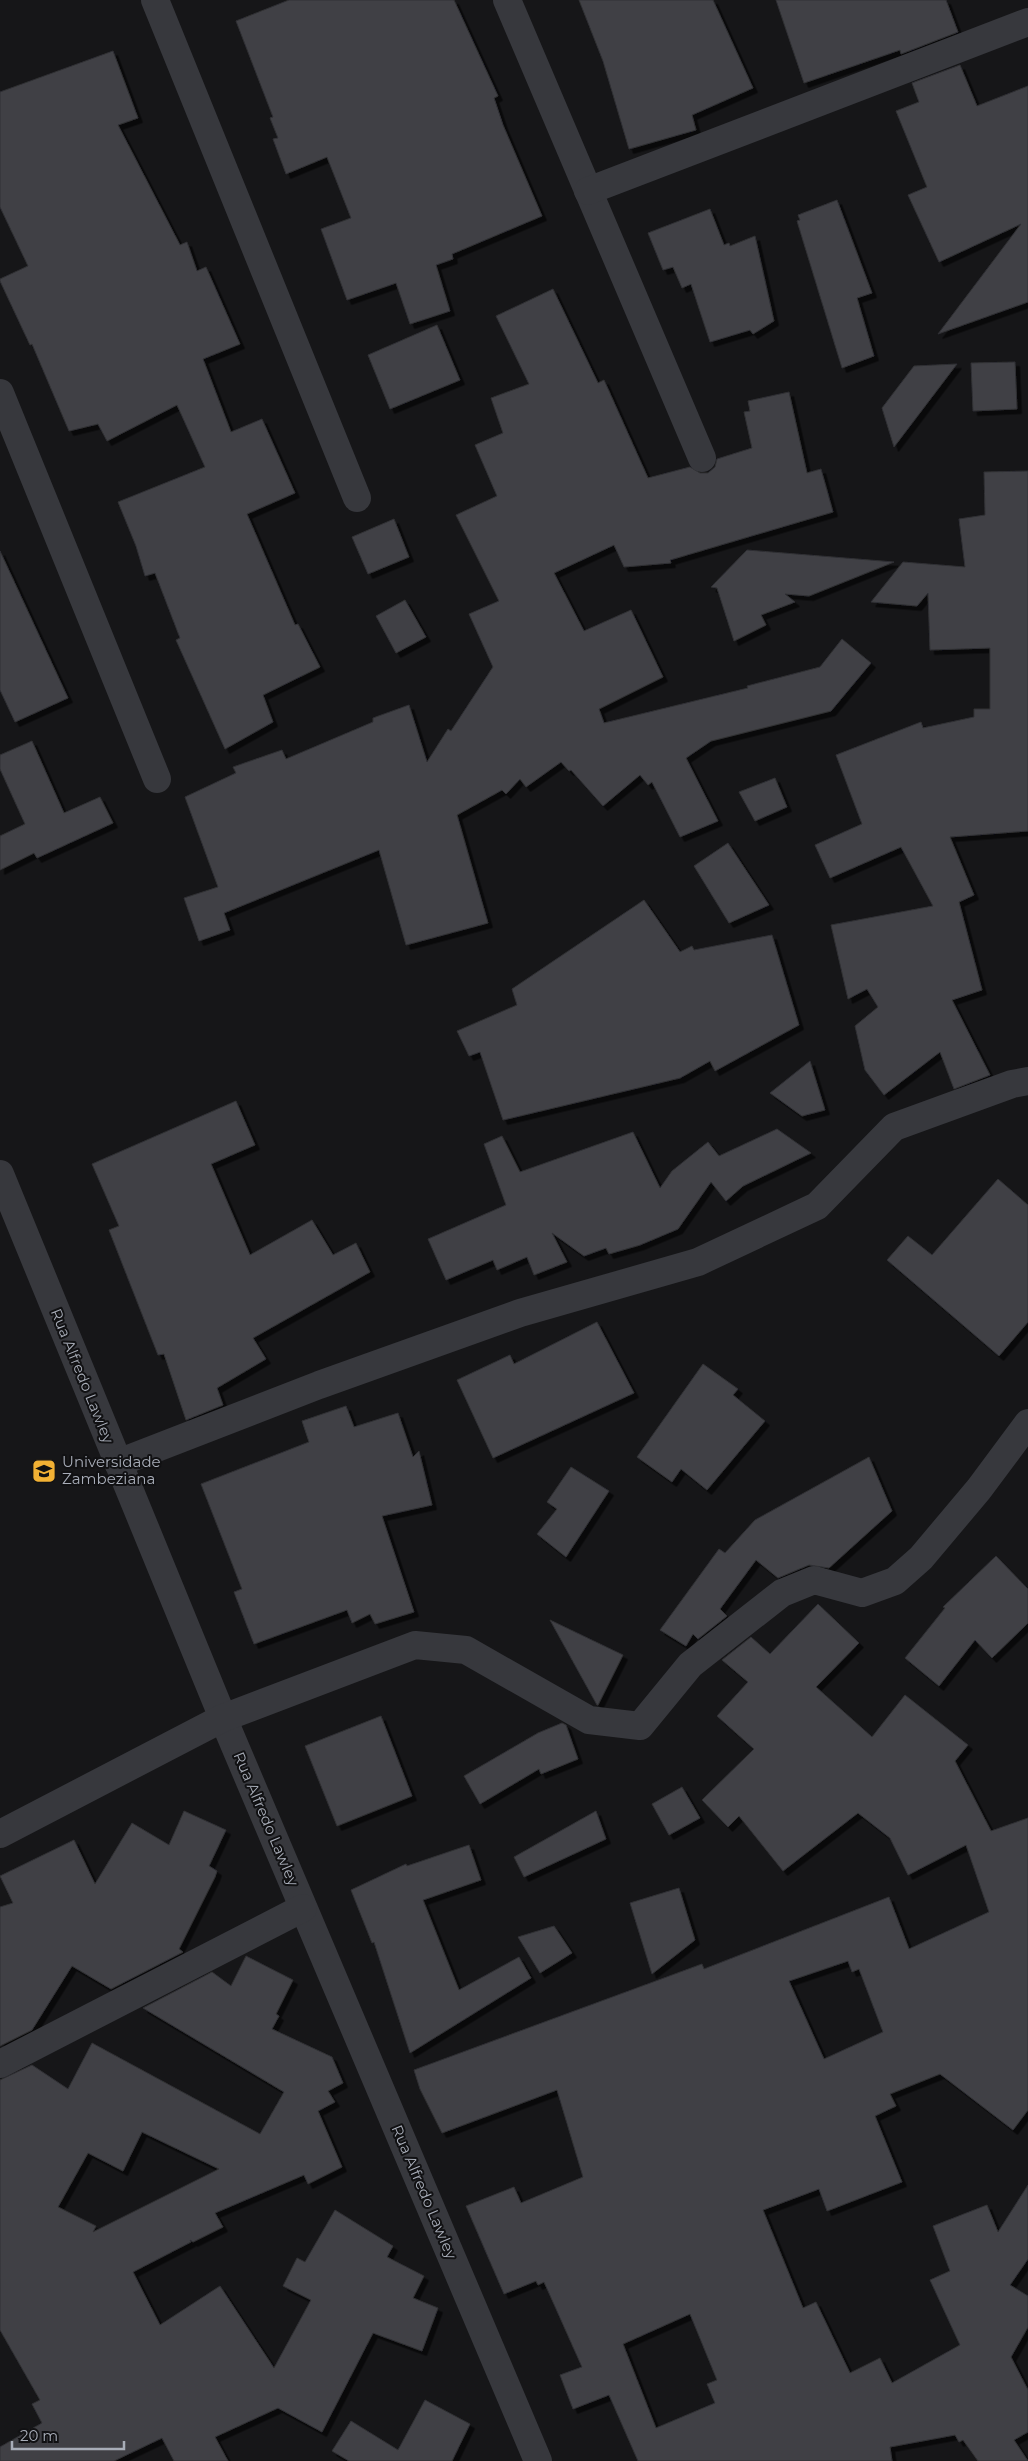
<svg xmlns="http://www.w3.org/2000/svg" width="1028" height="2461" font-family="Montserrat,sans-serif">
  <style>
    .building { fill: #404145; stroke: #303034; fill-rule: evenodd; filter: url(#shadow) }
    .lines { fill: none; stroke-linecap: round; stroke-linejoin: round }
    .minor { stroke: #37383d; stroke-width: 28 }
    .labels { text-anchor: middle; stroke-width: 4; stroke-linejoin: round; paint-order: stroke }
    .street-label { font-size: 15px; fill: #a8adb8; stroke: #111113 }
    .poi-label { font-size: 15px; fill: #a8adb8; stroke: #111113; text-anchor: start }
  </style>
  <defs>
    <filter id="shadow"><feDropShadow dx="4.5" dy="4.5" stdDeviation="0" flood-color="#0009"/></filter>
  </defs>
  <rect width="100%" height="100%" fill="#161618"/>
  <g class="building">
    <polygon points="289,0 454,0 498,96 494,98 503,125 542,216 452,254 453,259 436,265 450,311 410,324 396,283 347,300 321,229 351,218 327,157 286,174 273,139 278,138 270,118 273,117 236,21"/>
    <polygon points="579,0 713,0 753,88 692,115 696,130 629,149 603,61"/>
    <polygon points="776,0 946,0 958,32 901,54 900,50 804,83"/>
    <polygon points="113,51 138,118 118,125 180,245 187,242 197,271 206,267 240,344 203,359 231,432 262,419 295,493 247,514 295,625 298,624 320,667 263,695 273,722 225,749 176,640 180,638 155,573 145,576 136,546 118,502 205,467 177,405 107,441 98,424 69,431 32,344 30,345 0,281 0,279 28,266 0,207 0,92"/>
    <polygon points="960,65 977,106 1028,86 1028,302 938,334 1021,224 939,262 908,195 927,187 896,111 919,102 912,83"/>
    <polygon points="837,200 872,293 857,298 874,356 842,368 797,221 800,220 798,215"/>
    <polygon points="710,209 724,245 729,243 730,246 755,236 774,321 753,334 750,330 710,342 691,284 682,288 673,267 663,270 648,233"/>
    <polygon points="553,289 598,383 604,380 648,478 690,467 700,473 708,473 715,467 717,459 752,448 744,412 750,411 748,401 789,392 807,473 821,469 833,512 670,560 671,563 624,567 614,545 554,573 584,631 631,610 663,677 599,709 604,723 748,688 747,686 820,667 842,639 871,663 831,711 711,741 686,758 718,821 680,837 652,782 648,785 640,775 603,806 571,770 569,771 561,762 526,787 520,779 506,794 502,790 457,815 488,923 406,945 379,850 224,913 230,930 199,941 184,898 218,887 185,797 236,773 233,767 282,750 286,759 373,722 373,718 409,705 427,762 448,729 451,731 493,667 469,614 499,601 456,515 497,496 475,445 503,433 491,398 529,384 496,316"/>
    <polygon points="437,325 460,380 390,409 368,355"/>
    <polygon points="1015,362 1017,409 973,411 971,363"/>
    <polygon points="957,364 894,447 882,408 914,366"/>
    <polygon points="1028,471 1028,831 950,837 974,895 959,902 982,990 952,1000 990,1075 954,1089 940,1052 884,1095 865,1070 855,1026 878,1007 867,989 848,999 831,925 933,906 901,847 830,878 815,845 862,824 836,755 921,722 923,728 974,717 974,709 990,709 990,648 930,650 928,593 917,606 871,602 903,562 965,567 959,519 985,515 984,472"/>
    <polygon points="394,519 409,557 368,574 352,537"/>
    <polygon points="747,550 894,562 809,596 785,594 795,602 761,615 766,625 734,641 717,588 711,587"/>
    <polygon points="0,551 68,698 15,722 0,690"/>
    <polygon points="405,600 426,637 396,653 376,616"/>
    <polygon points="32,741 64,813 100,797 113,823 37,858 34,853 0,870 0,836 25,824 0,769 0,755"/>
    <polygon points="775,778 787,807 755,821 739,792"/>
    <polygon points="728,843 769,905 729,923 694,866"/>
    <polygon points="644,900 680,952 692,946 694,950 772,935 799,1025 715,1071 710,1061 680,1078 503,1120 480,1052 469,1056 457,1031 517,1005 512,989"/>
    <polygon points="810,1061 825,1110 802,1116 770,1093"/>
    <polygon points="236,1101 255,1145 211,1164 250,1255 312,1220 333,1255 356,1243 370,1272 253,1338 266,1359 217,1388 223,1405 186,1420 164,1354 158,1355 109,1230 119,1226 92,1164"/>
    <polygon points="777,1129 811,1153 743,1186 726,1201 711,1182 678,1229 640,1245 609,1254 606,1248 584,1256 552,1233 567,1262 534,1275 527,1257 497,1270 493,1260 446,1280 428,1239 506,1205 484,1144 502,1136 520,1172 633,1132 660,1188 672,1171 708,1142 719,1156"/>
    <polygon points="998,1179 1028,1205 1028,1322 999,1356 887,1260 908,1236 932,1255"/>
    <polygon points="597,1322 634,1393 493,1458 457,1380 510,1355 514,1364"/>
    <polygon points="703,1364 738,1389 733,1395 765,1421 707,1490 681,1469 672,1482 637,1457"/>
    <polygon points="346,1406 354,1427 398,1413 413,1457 419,1451 432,1505 382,1516 414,1612 375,1624 370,1614 352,1623 347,1610 254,1644 234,1592 242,1589 201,1484 309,1442 302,1421"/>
    <polygon points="869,1457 892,1511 829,1568 809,1565 778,1578 756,1560 720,1609 727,1616 698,1639 693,1634 686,1646 660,1630 719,1549 725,1553 755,1520"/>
    <polygon points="571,1467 609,1491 566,1557 537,1534 557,1509 547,1502"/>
    <polygon points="996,1556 1028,1589 1028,1623 992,1658 975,1640 939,1686 905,1658 945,1608 943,1607"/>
    <path d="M818 1604 859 1643 816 1687 872 1737 905 1695 968 1745 955 1761 991 1831 1028 1818V2110L1013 2130 940 2074 890 2094 896 2106 875 2116 902 2182 827 2211 819 2189 763 2210 803 2308 816 2302 850 2373 880 2358 892 2383 960 2345 930 2280 950 2271 933 2226 987 2205 998 2232 1028 2185V2259L1010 2285 1028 2296V2327L1011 2357 1028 2390V2432L1014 2440 1028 2461H978L963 2440 959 2442 955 2435 890 2447 892 2461H638L609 2395 573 2409 560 2375 582 2367 544 2282 538 2285 536 2281 504 2294 466 2206 514 2187 521 2203 583 2177 557 2090 442 2133 420 2089 414 2070 702 1964 704 1969 889 1897 909 1949 989 1912 966 1845 908 1875 890 1838 858 1813 783 1871 739 1816 728 1827 702 1800 754 1749 717 1716 748 1682 722 1660 751 1637 770 1654ZM848 1961 852 1972 859 1969 883 2032 824 2059 789 1981ZM690 2314 717 2380 707 2384 715 2403 656 2428 623 2344Z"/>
    <polygon points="550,1620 623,1655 598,1705 597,1705"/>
    <polygon points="381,1716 412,1796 337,1826 305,1746"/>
    <polygon points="562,1723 566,1725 578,1759 541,1774 539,1769 480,1804 464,1776 538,1733"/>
    <polygon points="682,1787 700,1818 669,1835 652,1804"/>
    <polygon points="184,1811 226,1830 209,1866 217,1871 215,1877 179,1949 183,1952 111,1989 72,1966 32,2030 0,2046 0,1907 13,1903 0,1876 74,1840 95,1884 132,1823 169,1845"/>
    <polygon points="596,1811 606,1839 524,1877 514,1857"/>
    <polygon points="469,1845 481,1880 423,1900 459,1990 519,1957 531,1978 410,2053 374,1942 372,1943 351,1890 406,1864 407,1866"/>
    <polygon points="679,1888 695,1940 652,1974 630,1903"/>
    <polygon points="554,1926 572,1953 540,1973 518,1937"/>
    <path d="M246 1956 293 1980 276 2014 279 2016 272 2029 332 2057 343 2083 328 2091 335 2102 318 2111 342 2167 308 2184 304 2175 215 2213 223 2227 193 2242 190 2240 191 2242 133 2272 160 2325 220 2286 274 2368 311 2300 283 2286 297 2258 305 2262 335 2210 393 2246 387 2257 424 2276 413 2298 438 2308 422 2351 373 2333 322 2432 278 2408 215 2437 228 2461H174L162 2438 114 2461H0V2447L42 2423 32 2404 40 2400 0 2330V2080L32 2065 68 2089 92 2043 260 2134 284 2092 143 2008 212 1972 231 1986ZM142 2132 219 2169 93 2232 96 2226 58 2207 88 2153 123 2171Z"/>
    <polygon points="425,2400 470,2424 452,2461 349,2461 332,2451 351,2421 398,2450"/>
  </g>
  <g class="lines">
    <g class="minor">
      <polyline points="155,0 357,498"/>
      <polyline points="507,0 702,458"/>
      <polyline points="588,191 1028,22"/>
      <polyline points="0,393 157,779"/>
      <polyline points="0,1174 223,1718 538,2461"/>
      <polyline points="118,1463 319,1385 520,1313 698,1262 817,1206 894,1127 1012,1084 1028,1081"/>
      <polyline points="0,1834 223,1718 415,1645 466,1650 589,1720 640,1726 690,1665 782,1593 814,1580 862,1593 895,1581 921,1558 979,1489 1028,1423"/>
      <polyline points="0,2064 303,1908"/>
    </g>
  </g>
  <defs>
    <g id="university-square" transform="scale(1.25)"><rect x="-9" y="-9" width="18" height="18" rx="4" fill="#f2b134" stroke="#111113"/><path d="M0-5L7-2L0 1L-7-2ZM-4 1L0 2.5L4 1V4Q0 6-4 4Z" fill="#111"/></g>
  </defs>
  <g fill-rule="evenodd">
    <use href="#university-square" x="44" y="1471"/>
  </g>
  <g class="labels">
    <g class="street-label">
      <text transform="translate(82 1376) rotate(68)" y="5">Rua Alfredo Lawley</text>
      <text transform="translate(266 1819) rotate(67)" y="5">Rua Alfredo Lawley</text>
      <text transform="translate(424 2192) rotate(67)" y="5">Rua Alfredo Lawley</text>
    </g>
    <g class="poi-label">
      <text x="62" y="1467">Universidade<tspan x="62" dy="17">Zambeziana</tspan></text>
    </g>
  </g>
  <path d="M12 2441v8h112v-8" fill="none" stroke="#a8adb8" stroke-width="2.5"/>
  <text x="20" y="2441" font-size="15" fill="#a8adb8" stroke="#111113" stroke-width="4" paint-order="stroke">20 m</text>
</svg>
